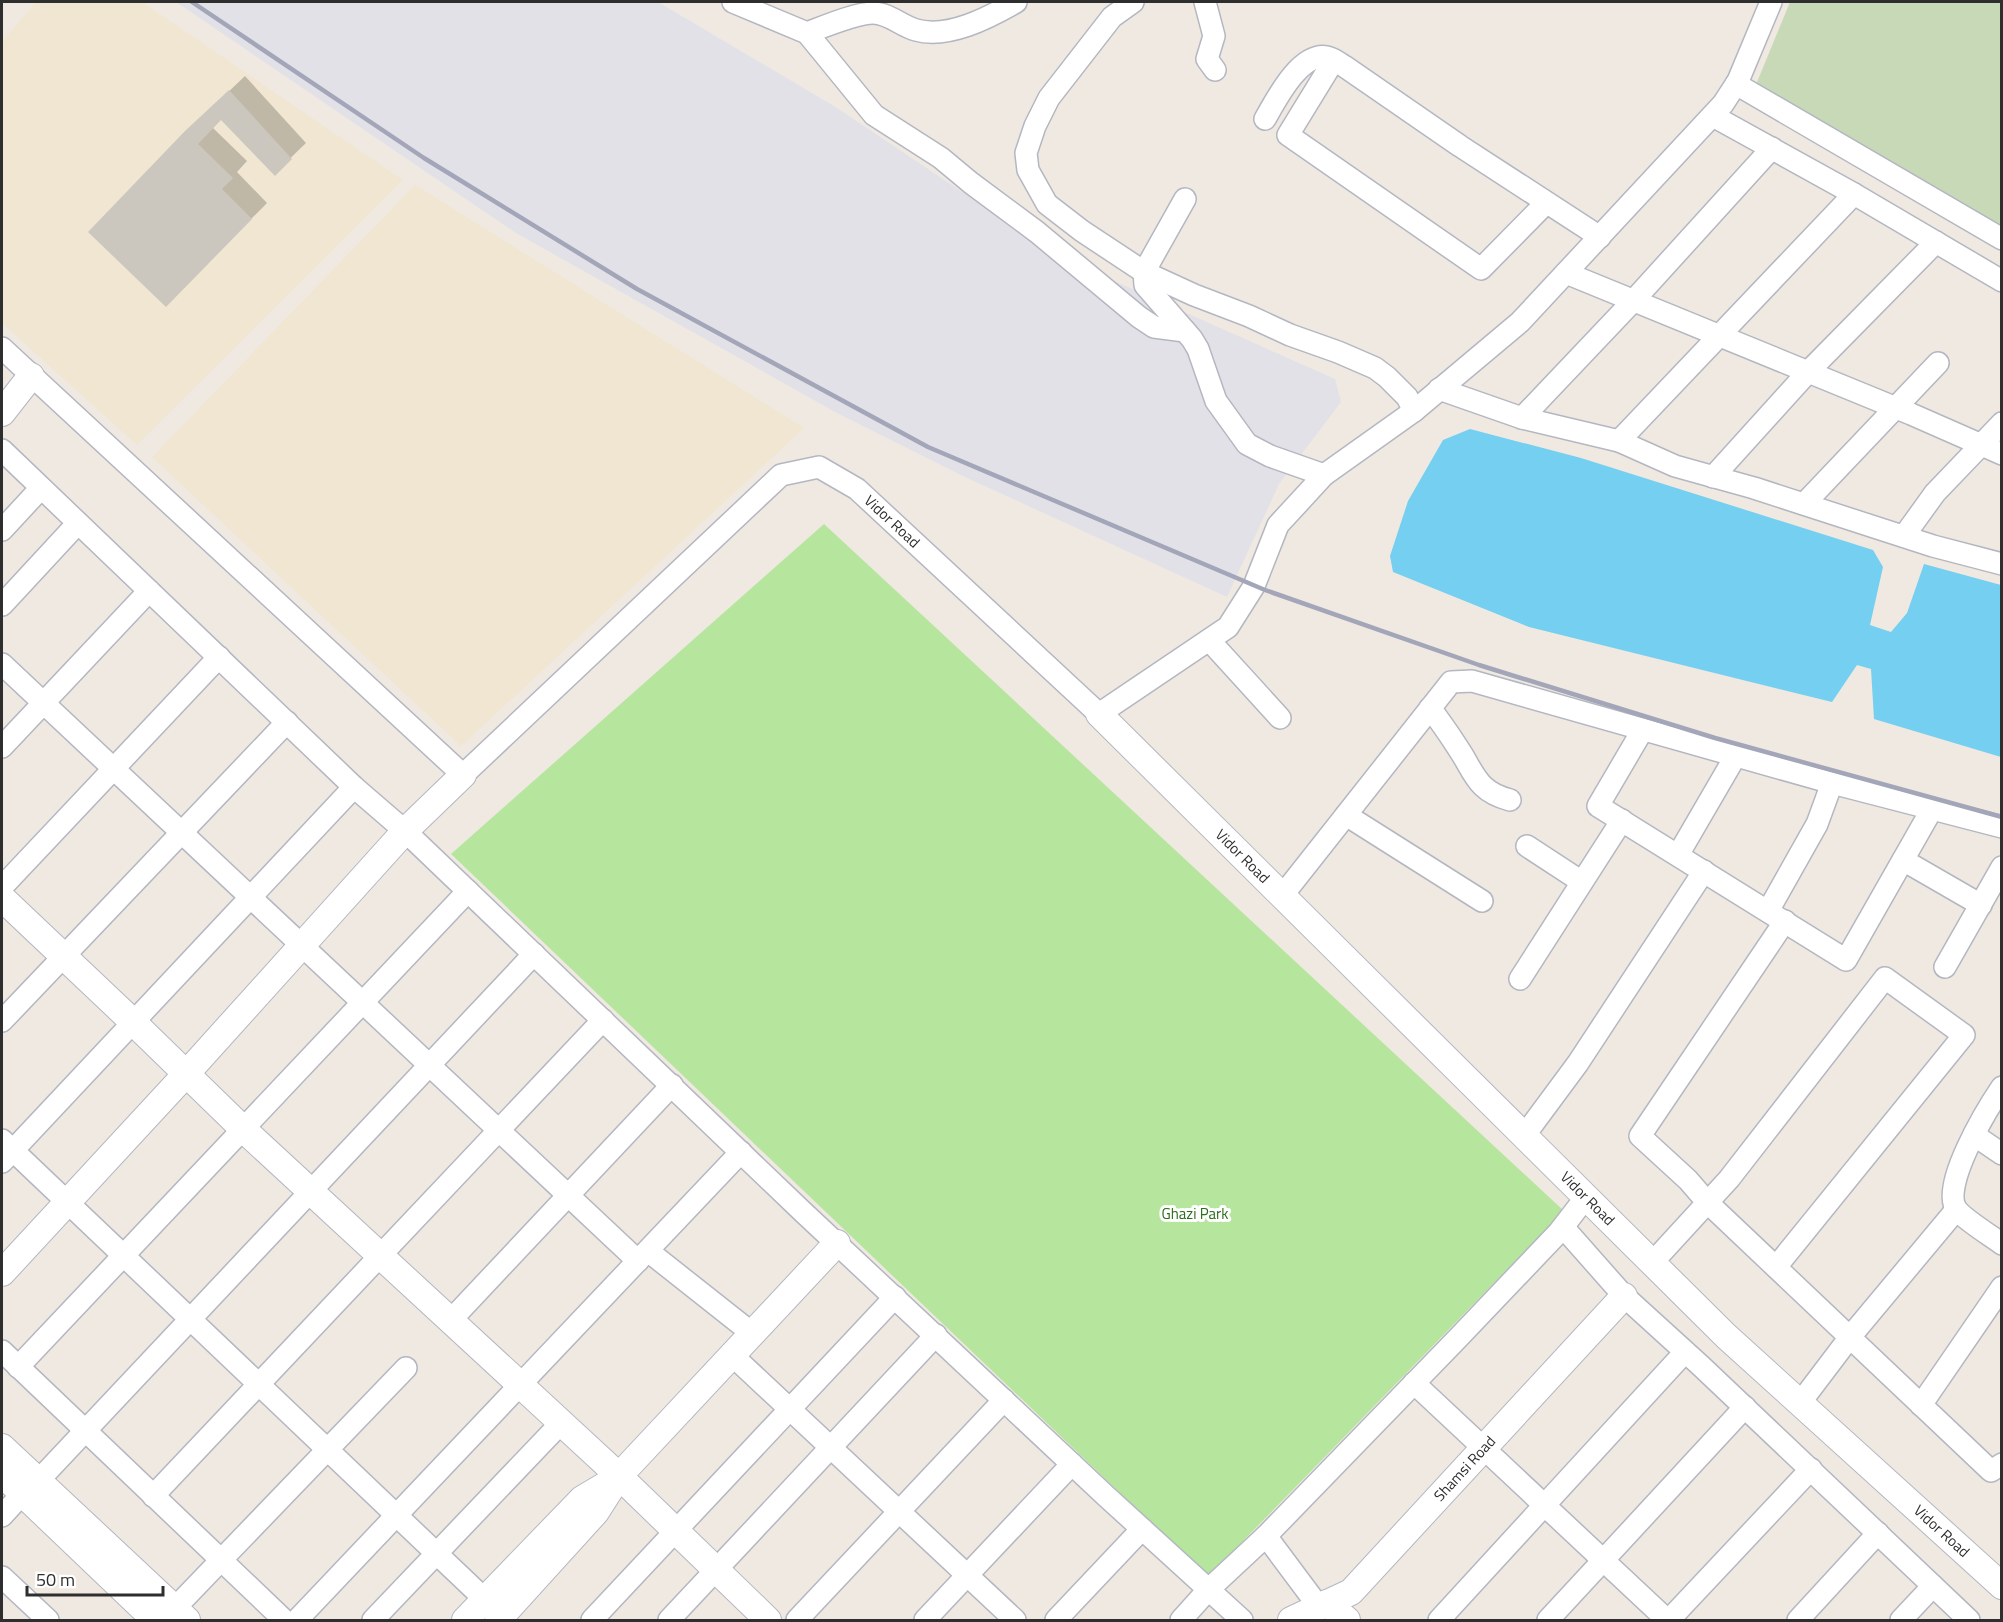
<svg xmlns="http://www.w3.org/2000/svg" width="2003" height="1622" font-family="'Titillium Web',sans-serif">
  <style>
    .industrial { fill: #e3e1e8 }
    .education { fill: #f0e6d1 }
    .green { fill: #b6e59e }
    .cemetery { fill: #c8d9b8 }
    .water { fill: #75cff0 }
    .shadow { fill: #0003 }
    .building { fill: #cbc7bf }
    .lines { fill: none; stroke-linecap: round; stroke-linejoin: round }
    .minor-casing { stroke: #b4b7c1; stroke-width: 24 }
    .tertiary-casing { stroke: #b4b7c1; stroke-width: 28 }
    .minor { stroke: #fff; stroke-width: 21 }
    .tertiary { stroke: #fff; stroke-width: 26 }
    .rail { stroke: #a3a6b8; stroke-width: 4.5 }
    .labels { text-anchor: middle; stroke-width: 6; stroke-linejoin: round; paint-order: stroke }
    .street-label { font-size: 15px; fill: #2e2e2e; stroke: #fff }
    .park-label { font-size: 15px; fill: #2c6e1b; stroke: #fff }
  </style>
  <rect width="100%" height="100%" fill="#efe9e1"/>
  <polygon class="industrial" points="176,2 658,2 834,106 1058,256 1335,379 1341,402 1279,484 1227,597 965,477 837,413 516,233"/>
  <g class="education">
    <polygon points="36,2 142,2 403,180 137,445 2,323 2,42"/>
    <polygon points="415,185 804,428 461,746 152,457"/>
  </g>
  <polygon class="green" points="824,524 1564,1211 1208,1577 451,854"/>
  <polygon class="cemetery" points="1790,2 2001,2 2001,230 1755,87"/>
  <polygon class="water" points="1470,429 1581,458 1873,550 1883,567 1870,625 1891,632 1907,613 1924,564 2001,585 2001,757 1874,719 1871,669 1857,665 1832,702 1529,627 1393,572 1390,556 1408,501 1443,440"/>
  <polygon class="shadow" points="245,76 306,143 275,173 221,118 212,127 247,161 237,172 267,203 166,305 203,116"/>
  <polygon class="building" points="229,90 292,159 275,176 221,120 198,144 233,178 222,189 252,219 166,307 88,232 185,131"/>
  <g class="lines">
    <g class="minor-casing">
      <g id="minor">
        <polyline points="733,2 807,33 874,115 941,158 971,183 1037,232 1139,317 1154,327 1185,331"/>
        <polyline points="1133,2 1112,17 1049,98 1035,126 1026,153 1028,170 1047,204 1082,231 1144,272 1194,295 1249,316 1290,335 1338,352 1375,368 1387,377 1407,397 1414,411"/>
        <polyline points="1205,2 1214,36 1207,59 1215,70"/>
        <path d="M807 33C823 27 856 13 873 13 889 13 901 26 916 30 948 39 988 18 1016 2"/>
        <polyline points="1334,60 1288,135 1481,269 1546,203"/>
        <polyline points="1736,84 2002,239"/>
        <polyline points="1713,116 1854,194 2002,281"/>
        <path d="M1265 119C1276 100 1300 52 1327 57 1333 58 1339 63 1344 66L1460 146 1600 237"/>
        <polyline points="1185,199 1144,272 1145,285 1192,339 1198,349 1216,401 1247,444 1270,456 1324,475"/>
        <polyline points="1566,273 1911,414 2002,454"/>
        <path id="s1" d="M2 348 463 775 781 475 819 467 857 489 1099 714 1228 627 1254 586 1278 525 1324 475 1414 411 1520 322 1723 104 1738 81 1771 2"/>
        <polyline points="1439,389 1522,418 1619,441 1675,466 1754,488 1933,546 2002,564"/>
        <polyline points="1522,418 1634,300 1772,148"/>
        <polyline points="1619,441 1854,194"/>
        <polyline points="2,450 354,787 405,831 803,1212 1107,1497 1242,1620"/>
        <polyline points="1713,477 1808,372 1936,242"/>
        <polyline points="1804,504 1938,363"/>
        <polyline points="2,530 41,488"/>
        <polyline points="1904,536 1935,493 2002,423"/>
        <polyline points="2,605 78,523"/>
        <polyline points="1209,640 1280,718"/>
        <polyline points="2,664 638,1261"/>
        <path d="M1430 708C1440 721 1449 734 1458 748 1475 773 1476 791 1510 800"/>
        <polyline points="1642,731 1598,806 1846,960 1932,809"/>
        <polyline points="2,747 149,591"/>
        <polyline points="1346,815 1482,901"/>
        <polyline points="1527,846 1582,882"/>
        <polyline points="1678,855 1735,757"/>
        <polyline points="1903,860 1981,905"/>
        <polyline points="2,887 219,657"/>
        <polyline points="1282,896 1451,682 1472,681 1832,783 2002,827"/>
        <polyline points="1768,911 1817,824 1832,783"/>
        <polyline points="1785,921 1640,1136 1688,1180 1707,1202 1991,1471 2002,1464"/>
        <polyline points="1945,967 2002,867"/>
        <polyline points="1520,979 1622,820"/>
        <polyline points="2,1021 287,722"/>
        <path d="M2002 1087C1987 1109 1939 1188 1957 1210 1964 1219 1991 1236 2002 1244"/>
        <polyline points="1974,1135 2002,1154"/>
        <polyline points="1524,1136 1578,1063 1704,871"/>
        <polyline points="2,1140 497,1611"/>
        <polyline points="2,1162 354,787"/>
        <polyline points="1563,1227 1624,1296 1701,1366 1969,1620"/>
        <polyline points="648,1251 753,1334"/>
        <polyline points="1652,1263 1729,1179 1885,978 1964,1035 1776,1267"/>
        <polyline points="450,1321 672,1085"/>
        <polyline points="2,1351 284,1620"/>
        <polyline points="733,1356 1015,1620"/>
        <polyline points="18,1367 468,891"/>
        <polyline points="1414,1383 1667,1620"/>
        <polyline points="1800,1403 1850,1337 1956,1210"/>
        <polyline points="1921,1405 2002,1287"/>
        <polyline points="38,1481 534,954"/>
        <polyline points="153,1496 603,1020"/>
        <polyline points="2,1516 22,1494"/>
        <polyline points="1266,1536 1319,1607"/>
        <polyline points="2,1577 48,1620"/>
        <polyline points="174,1609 406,1368"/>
        <polyline points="297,1620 741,1152"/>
        <polyline points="373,1620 561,1423"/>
        <polyline points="592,1620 895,1297"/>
        <polyline points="669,1620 936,1335"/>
        <polyline points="797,1620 1004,1400"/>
        <polyline points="925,1620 1072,1464"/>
        <polyline points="1056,1620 1142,1529"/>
        <polyline points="1181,1620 1208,1590 1266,1536 1459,1337 1559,1232 1586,1197"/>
        <polyline points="1439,1620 1685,1352"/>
        <polyline points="1548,1620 1745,1407"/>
        <polyline points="1669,1620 1811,1469"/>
        <polyline points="1798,1620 1878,1533"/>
        <polyline points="1901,1620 1933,1586"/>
      </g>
    </g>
    <g class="tertiary-casing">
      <g id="tertiary">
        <polyline points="2,413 31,376"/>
        <path id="s2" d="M1099 714 1726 1336 2002 1586"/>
        <polyline points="2,898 133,1022 243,1129 619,1476 768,1620"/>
        <polyline points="2,1273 186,1074 405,831 463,775"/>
        <polyline points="2,1447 187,1620"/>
        <polyline points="2,1474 155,1620"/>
        <polyline points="1327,1603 1347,1620"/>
        <polyline points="465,1620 582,1499 614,1480"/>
        <polyline points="498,1620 596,1512 619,1476 837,1243"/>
        <path id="s3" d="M1291 1620 1351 1592 1624 1296"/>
      </g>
    </g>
    <use href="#minor" class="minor"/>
    <use href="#tertiary" class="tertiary"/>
    <polyline class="rail" points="192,2 424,158 637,289 928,447 1265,590 1479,665 1715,738 2002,817"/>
  </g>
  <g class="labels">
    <g class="street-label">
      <text dy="5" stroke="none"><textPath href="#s1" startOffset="1196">Vidor Road</textPath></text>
      <text dy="5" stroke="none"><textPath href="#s2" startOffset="202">Vidor Road</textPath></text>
      <text dy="5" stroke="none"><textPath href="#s2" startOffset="688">Vidor Road</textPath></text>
      <text dy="5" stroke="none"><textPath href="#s3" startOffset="234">Shamsi Road</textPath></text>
      <text dy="5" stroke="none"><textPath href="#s2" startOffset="1174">Vidor Road</textPath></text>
    </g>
    <g class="park-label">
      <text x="1195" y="1219">Ghazi Park</text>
    </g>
  </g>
  <rect width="2003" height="1622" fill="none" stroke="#2e2e2e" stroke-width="6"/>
  <path d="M27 1586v9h136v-9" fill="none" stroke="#2e2e2e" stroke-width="3"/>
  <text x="36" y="1586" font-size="18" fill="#2e2e2e" stroke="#ffffff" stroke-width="4.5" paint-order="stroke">50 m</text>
</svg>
